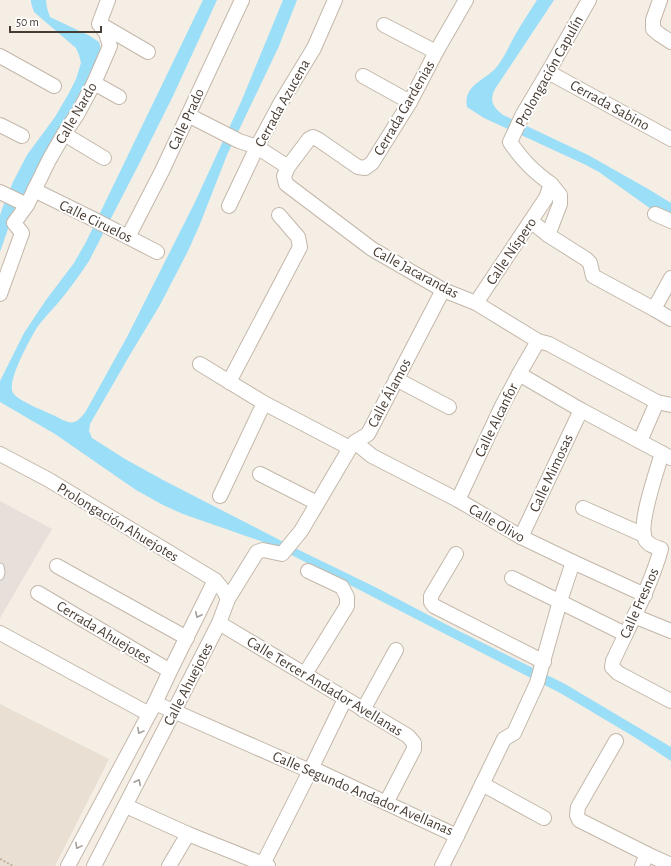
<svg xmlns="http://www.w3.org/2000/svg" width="671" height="866" font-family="'Alegreya Sans',sans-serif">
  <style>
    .residential { fill: #e9dfd3 }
    .industrial { fill: #e6dfda }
    .water { fill: #9bdef7 }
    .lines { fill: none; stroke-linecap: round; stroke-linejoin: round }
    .lane-casing { stroke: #c4b7aa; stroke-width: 9 }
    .street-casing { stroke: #c4b7aa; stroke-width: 16 }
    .path { stroke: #c4ae97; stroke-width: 2; stroke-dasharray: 2 2; stroke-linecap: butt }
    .lane { stroke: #fff; stroke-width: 7 }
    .street { stroke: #fff; stroke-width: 14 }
    .oneway { stroke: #a49e9a }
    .labels { text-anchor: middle; stroke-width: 4; stroke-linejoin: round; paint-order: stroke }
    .street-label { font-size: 15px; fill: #483d34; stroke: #fff }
  </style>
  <rect width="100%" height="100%" fill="#f4eee5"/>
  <polygon class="residential" points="0,704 109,759 55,866 0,866"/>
  <polygon class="industrial" points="0,501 52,529 0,618"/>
  <g class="water">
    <polygon points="31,0 46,0 47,8 50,17 90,36 99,42 101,49 98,64 18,205 8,229 0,252 0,216 2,209 13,182 27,155 55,117 69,93 76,79 81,63 79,55 76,48 34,12 31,3"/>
    <path d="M203 0H217L173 96 140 162 89 261C79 276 69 290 58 303 51 311 44 318 38 326 31 337 6 382 13 393 17 400 44 411 53 415 69 423 74 428 86 411L127 337 195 202 241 102 283 0H297L279 46 227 155 200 224 188 251 160 305 131 353 90 424 89 431 92 438 125 459 163 480 299 550 377 588 453 628 565 684 671 747V761L636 738 562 694 272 545 183 514 163 505 136 490 55 434 0 402V381L24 333 46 300 74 263 86 242Z"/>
    <path d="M537 0H554L495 89C489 101 493 107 503 115L588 155 650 190 671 203V220L651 209 599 172 586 165 484 118 467 107C463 86 483 81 495 69 503 60 508 48 514 37 521 25 529 12 537 0Z"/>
  </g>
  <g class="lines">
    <g class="lane-casing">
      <polyline id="lane" points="0,567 1,572 0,576"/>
    </g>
    <g class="street-casing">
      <g id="street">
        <polyline points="466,0 436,52 410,102 372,163 365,168 358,167 319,140 313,137 309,139 288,167 284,176 286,184 372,249 443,290 476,303 538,341 549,344 657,402 671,405"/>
        <polyline points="660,0 653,20 653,29 659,34 671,42"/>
        <polyline points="100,24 148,52"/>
        <polyline points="384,25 436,52"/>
        <polyline points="0,56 54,86"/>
        <polyline points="548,72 671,139"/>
        <polyline points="363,76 410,102"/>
        <polyline points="94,83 119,97"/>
        <polyline points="188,115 239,141 257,147 288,167"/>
        <polyline points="0,125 22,136"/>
        <polyline points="64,134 104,158"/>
        <polyline points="34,190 91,218 157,252"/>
        <polyline points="0,192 27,205"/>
        <polyline points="229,206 257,147 280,104 314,48 335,0"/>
        <polyline points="655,214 671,221"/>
        <polyline points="531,221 548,235 586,259 590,263 593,276 654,309 671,319"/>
        <polyline points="548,235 560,204 560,195 551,184"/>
        <polyline points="128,237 162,171 242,0"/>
        <polyline points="0,294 22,233 14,223 27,205 49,160 64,134 78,113 94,83 110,46 106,33 99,24 108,0"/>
        <path d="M476 303 546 198 551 184C533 171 522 160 510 142L523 114 548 72 589 0"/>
        <polyline points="654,309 671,278"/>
        <polyline points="200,364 264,403 350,448"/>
        <polyline points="519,374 581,410 671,458"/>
        <polyline points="396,379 449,407"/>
        <polyline points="229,382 300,247 298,237 279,215"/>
        <polyline points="640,441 657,402"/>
        <polyline points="355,442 372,456 458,500 521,537 573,562 645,595"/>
        <path d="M662 453C657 471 638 523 645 539 648 545 655 547 661 549 650 588 630 624 613 661L612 667 618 673 671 701"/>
        <polyline points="0,454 49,480 215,580 224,591 228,599"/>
        <polyline points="260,474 317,503"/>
        <polyline points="220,496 264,403"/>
        <polyline points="458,500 502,406 519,374 538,341"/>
        <polyline points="583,508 644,535"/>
        <polyline points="521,537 581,410"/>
        <polyline points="456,554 431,596 431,602 434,606 544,662"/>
        <polyline points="57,566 187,638"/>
        <polyline points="512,578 625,634"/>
        <polyline points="38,593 170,671"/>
        <polyline points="634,616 671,631"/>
        <polyline points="219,623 408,736 414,743 414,749 386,803"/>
        <polyline points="0,633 149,714"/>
        <polyline points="305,674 347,606 347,597 342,587 308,571"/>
        <polyline points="155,703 310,771 318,771 457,836 504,739 514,733 537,683 560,601 573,562"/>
        <polyline points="363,710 396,650"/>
        <polyline points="616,741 578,807 577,815 579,820 647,854 642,866"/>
        <polyline points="482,784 544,818"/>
        <polyline points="126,806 188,834 268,866"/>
        <polyline points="647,854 671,865"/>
        <polyline points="263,864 310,771 345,699"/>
        <polyline points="68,866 155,703 170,671 215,580"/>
        <polyline points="94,866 174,711 219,623 228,599 257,552 263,550 282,554 301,531 350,448 355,442 368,434 443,290"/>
        <polyline points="169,866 188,834"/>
        <polyline points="442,866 457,836"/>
      </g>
    </g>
    <polyline class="path" points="0,859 13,866"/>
    <use href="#lane" class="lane"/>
    <use href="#street" class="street"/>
  </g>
  <defs><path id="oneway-chevron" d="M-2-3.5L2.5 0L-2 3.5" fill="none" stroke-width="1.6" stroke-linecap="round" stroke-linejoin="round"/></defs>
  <g class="oneway">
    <use href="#oneway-chevron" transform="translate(198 615) rotate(116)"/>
    <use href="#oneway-chevron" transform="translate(140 731) rotate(118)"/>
    <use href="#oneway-chevron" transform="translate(138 782) rotate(-63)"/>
    <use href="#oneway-chevron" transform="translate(78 846) rotate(118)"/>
  </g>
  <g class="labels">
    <g class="street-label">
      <text transform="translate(549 71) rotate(-61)" y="5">Prolongación Capulín</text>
      <text transform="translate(282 103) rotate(-61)" y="5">Cerrada Azucena</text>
      <text transform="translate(610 105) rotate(29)" y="5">Cerrada Sabino</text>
      <text transform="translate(404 108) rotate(-60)" y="5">Cerrada Gardenias</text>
      <text transform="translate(76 113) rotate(-60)" y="5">Calle Nardo</text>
      <text transform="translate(186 119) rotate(-65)" y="5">Calle Prado</text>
      <text transform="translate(96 221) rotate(26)" y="5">Calle Ciruelos</text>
      <text transform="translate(511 251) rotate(-56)" y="5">Calle Níspero</text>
      <text transform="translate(416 272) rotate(28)" y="5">Calle Jacarandas</text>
      <text transform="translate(389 393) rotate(-62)" y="5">Calle Álamos</text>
      <text transform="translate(496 420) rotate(-64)" y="5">Calle Alcanfor</text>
      <text transform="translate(551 473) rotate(-65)" y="5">Calle Mimosas</text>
      <text transform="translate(118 522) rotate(31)" y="5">Prolongación Ahuejotes</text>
      <text transform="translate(497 523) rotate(30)" y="5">Calle Olivo</text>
      <text transform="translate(639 603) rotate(-66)" y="5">Calle Fresnos</text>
      <text transform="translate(104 632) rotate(31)" y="5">Cerrada Ahuejotes</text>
      <text transform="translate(188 684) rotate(-63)" y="5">Calle Ahuejotes</text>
      <text transform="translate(325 686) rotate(31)" y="5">Calle Tercer Andador Avellanas</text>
      <text transform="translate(363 793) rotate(23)" y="5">Calle Segundo Andador Avellanas</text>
    </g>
  </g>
  <path d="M10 26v6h91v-6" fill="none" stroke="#483d34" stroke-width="2"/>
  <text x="16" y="26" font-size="12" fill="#483d34" stroke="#ffffff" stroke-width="3" paint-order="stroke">50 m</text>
</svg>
